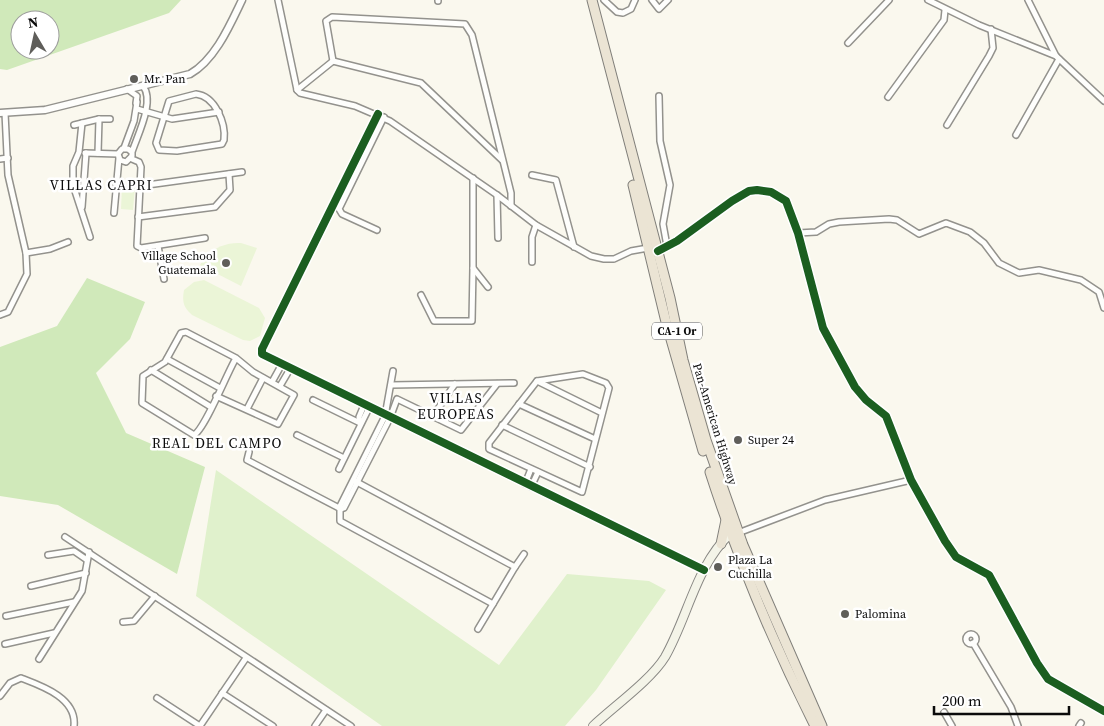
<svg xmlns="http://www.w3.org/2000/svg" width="1104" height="726" font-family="'Source Serif 4',serif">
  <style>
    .green { fill: #e0f1cc }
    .forest { fill: #d0e9ba; fill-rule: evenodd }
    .pitch { fill: #ebf5d7 }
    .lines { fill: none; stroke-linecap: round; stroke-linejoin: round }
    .minor-casing { stroke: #93928d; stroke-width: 8 }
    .tertiary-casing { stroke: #93928d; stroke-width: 9 }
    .secondary-casing { stroke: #898884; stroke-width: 10 }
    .trunk-casing { stroke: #807f7a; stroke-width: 11 }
    .minor { stroke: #fefefc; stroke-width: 5 }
    .tertiary { stroke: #fefefc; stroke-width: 6 }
    .secondary { stroke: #f4f4e8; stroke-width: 8 }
    .trunk { stroke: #ebe4d4; stroke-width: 9 }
    .cycleway-casing { stroke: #fff; stroke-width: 11 }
    .cycleway { stroke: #1b5e20; stroke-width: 8 }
    .poi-dot { fill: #5f5e5a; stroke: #fff; stroke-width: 2 }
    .labels { text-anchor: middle; stroke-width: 5; stroke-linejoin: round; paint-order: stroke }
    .shield { fill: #fff; stroke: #545454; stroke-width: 1 }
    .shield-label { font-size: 11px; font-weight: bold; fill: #0b0b0b }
    .poi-label { font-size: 12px; fill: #0b0b0b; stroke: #fff; text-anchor: start }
    .street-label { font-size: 12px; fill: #0b0b0b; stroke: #fff }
    .neighbourhood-label { font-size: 14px; letter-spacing: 1px; fill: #0b0b0b; stroke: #fff }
  </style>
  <rect width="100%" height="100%" fill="#faf8ee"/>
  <polygon class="green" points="216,470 499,665 567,574 649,581 666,590 596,690 565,726 382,726 196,596"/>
  <g class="forest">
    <path d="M0 0H181L169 13 7 70 0 69ZM20 20H50V50H20Z"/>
    <polygon points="87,278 145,302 130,339 96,373 126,433 205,467 177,574 58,505 0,496 0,347 57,326"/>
  </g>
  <g class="pitch">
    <polygon points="122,186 135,187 133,210 121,209"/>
    <path d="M241 243 257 248 241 286 200 265C208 250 224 242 241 243Z"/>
    <path d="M204 280 259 308 265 318 260 336 250 341 243 340 192 315C183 307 182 301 184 290L194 282Z"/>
  </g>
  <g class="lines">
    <g class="minor-casing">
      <g id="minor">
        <polyline points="278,0 297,90 300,93 355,106 390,121 497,195 536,225 591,256 604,259 614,259 631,251 648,248"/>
        <polyline points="604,0 617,12 623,13 631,9 635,0"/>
        <polyline points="652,0 659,9 668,0"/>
        <polyline points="928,0 979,25 1056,56"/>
        <polyline points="1028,0 1056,56 1104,101"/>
        <polyline points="438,1 438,0"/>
        <polyline points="848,43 889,0"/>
        <polyline points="333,61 326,21 332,17 465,24 472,35 511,193 511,206"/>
        <polyline points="333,61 421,83 502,160"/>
        <polyline points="127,89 137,96 136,103"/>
        <polyline points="297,90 333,61"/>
        <path d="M196 94C215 96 226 123 224 140L222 144 177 151 159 150 156 143 169 101Z"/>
        <polyline points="659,96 660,141 670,185 663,224 667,246"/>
        <polyline points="888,97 944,20 945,10"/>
        <polyline points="137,109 172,119 219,112"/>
        <polyline points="378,114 262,349 262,354 704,570"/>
        <polyline points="82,123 79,152 73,166 73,185 90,237"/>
        <polyline points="74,125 99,119 110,119"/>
        <polyline points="947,125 989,56 993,48 991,29"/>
        <polyline points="1016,135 1059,59"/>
        <polyline points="124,148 134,121 137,102"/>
        <path d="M132 152 128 149H122L118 154 120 160 126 162 132 156V152C138 134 155 101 143 86"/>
        <polyline points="85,153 118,154"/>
        <polyline points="98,153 99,119"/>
        <polyline points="0,159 8,158"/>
        <polyline points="132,159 139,162 141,167 137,246 141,248 205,238"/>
        <polyline points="532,175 556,180 574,247"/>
        <polyline points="473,178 473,268 488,287"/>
        <polyline points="140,186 242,172"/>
        <polyline points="497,195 498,238"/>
        <polyline points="82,207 86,153"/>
        <polyline points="114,213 119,158"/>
        <polyline points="138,217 215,207 230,190 229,174"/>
        <polyline points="377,230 342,214 339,209 384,117"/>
        <polyline points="798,233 816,232 829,224 839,222 889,219 897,220 919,234 946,223 970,232 984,243 999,263 1019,273 1039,270 1081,280 1099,292 1104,308"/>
        <polyline points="158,246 164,279"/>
        <polyline points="658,251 677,241 732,201 749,191 757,190 771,192 786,201 798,233 823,328 855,387 866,400 886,416 911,480 945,541 956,557 989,575 1037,663 1048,679 1104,711"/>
        <polyline points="26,253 50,249 68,242"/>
        <polyline points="532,262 532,237 536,225"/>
        <polyline points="421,295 434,321 472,321 473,268"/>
        <polyline points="0,315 8,312 27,274 26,253 8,175 5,113"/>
        <polyline points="167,359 220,388"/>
        <polyline points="151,370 211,407"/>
        <polygon points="583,374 606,383 609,388 582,492 489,449 489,443 537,381"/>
        <polyline points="537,381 602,413"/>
        <polyline points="272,382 282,364"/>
        <polyline points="391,385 514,383"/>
        <polyline points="280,386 290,369"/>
        <path d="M216 396 278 424 294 395 253 372 236 358 186 332 181 333 165 362 143 376 142 403 194 435C205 429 227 373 236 358"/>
        <polyline points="313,400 360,423"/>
        <polyline points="519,404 595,439"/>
        <polyline points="247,409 263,378"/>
        <polyline points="433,416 455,384"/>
        <polyline points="360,423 359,417 364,405"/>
        <polyline points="502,425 590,467"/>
        <polyline points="297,435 344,458"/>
        <polyline points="249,452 247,460 341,509"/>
        <polyline points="339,469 369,408"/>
        <polyline points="353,480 515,567 493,604 340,521 340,506 385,416 393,371"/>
        <polyline points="525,484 531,469"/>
        <polyline points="531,487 538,472"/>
        <polyline points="341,509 344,508 390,418 397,399 461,430 497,384"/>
        <polyline points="738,533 825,500 911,480"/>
        <polyline points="65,537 351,726"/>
        <polyline points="48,555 74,551 87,560"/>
        <polyline points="515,567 524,554"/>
        <polyline points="31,586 86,573"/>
        <polyline points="6,616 74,602"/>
        <polyline points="123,622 134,621 155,596"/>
        <polyline points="478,629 493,604"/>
        <circle cx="971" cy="639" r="5"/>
        <polyline points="973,643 1011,707 1018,726"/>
        <polyline points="5,644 54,633"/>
        <polyline points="39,659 82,591 89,552"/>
        <polyline points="222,693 273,726"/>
        <path d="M0 696 10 683 21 678C42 686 77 698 74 726"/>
        <polyline points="157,698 200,726 246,658"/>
        <polyline points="944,712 952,726"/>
        <polyline points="315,726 326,710"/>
        <polyline points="1079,726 1081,723"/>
      </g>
    </g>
    <g class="tertiary-casing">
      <path id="tertiary" d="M0 113 45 110 190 74C215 60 230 25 242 0"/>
    </g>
    <g class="secondary-casing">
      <path id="secondary" d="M593 726C613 707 651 680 665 657 688 617 696 565 731 533"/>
    </g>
    <g class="trunk-casing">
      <g id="trunk">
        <polyline points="592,0 670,298 683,360 706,440 743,545 822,726"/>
        <polyline points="633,185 666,322 703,451"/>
        <path d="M710 472C738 559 774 645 815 726"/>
        <polyline points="721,544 726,520"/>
      </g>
    </g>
    <use href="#minor" class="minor"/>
    <use href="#tertiary" class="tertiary"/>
    <use href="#secondary" class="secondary"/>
    <use href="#trunk" class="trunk"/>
    <g class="cycleway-casing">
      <g id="cycleway">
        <polyline points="378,114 262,349 262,354 704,570"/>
        <polyline points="658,251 677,241 732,201 749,191 757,190 771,192 786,201 798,233 823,328 855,387 866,400 886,416 911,480 945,541 956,557 989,575 1037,663 1048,679 1104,711"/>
      </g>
    </g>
    <use href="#cycleway" class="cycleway"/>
  </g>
  <g class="poi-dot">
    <circle cx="134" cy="79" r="5"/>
    <circle cx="226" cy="263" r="5"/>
    <circle cx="738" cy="440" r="5"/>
    <circle cx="718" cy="567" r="5"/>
    <circle cx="845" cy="614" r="5"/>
  </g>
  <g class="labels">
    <rect class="shield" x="652" y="322.5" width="50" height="17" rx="4"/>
    <g class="shield-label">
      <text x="677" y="335">CA-1 Or</text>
    </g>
    <g class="poi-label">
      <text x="144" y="83">Mr. Pan</text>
      <text x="216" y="260" text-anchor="end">Village School<tspan x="216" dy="14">Guatemala</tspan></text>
      <text x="748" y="444">Super 24</text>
      <text x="728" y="564">Plaza La<tspan x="728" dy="14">Cuchilla</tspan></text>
      <text x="855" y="618">Palomina</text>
    </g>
    <g class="street-label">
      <text transform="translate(715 424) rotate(73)" y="4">Pan-American Highway</text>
    </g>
    <g class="neighbourhood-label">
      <text x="101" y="190">VILLAS CAPRI</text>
      <text x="456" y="403">VILLAS<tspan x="456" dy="16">EUROPEAS</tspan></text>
      <text x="217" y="448">REAL DEL CAMPO</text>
    </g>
  </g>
  <g transform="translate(35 35) rotate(351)"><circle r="24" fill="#ffffff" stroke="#9d9d9d"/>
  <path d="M0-4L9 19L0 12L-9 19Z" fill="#5f5e5a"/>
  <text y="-8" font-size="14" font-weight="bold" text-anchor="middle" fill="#0b0b0b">N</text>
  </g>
  <path d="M934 706v8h135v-8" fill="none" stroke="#0b0b0b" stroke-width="2.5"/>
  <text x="942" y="706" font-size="15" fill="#0b0b0b" stroke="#ffffff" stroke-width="4" paint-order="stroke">200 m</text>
</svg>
